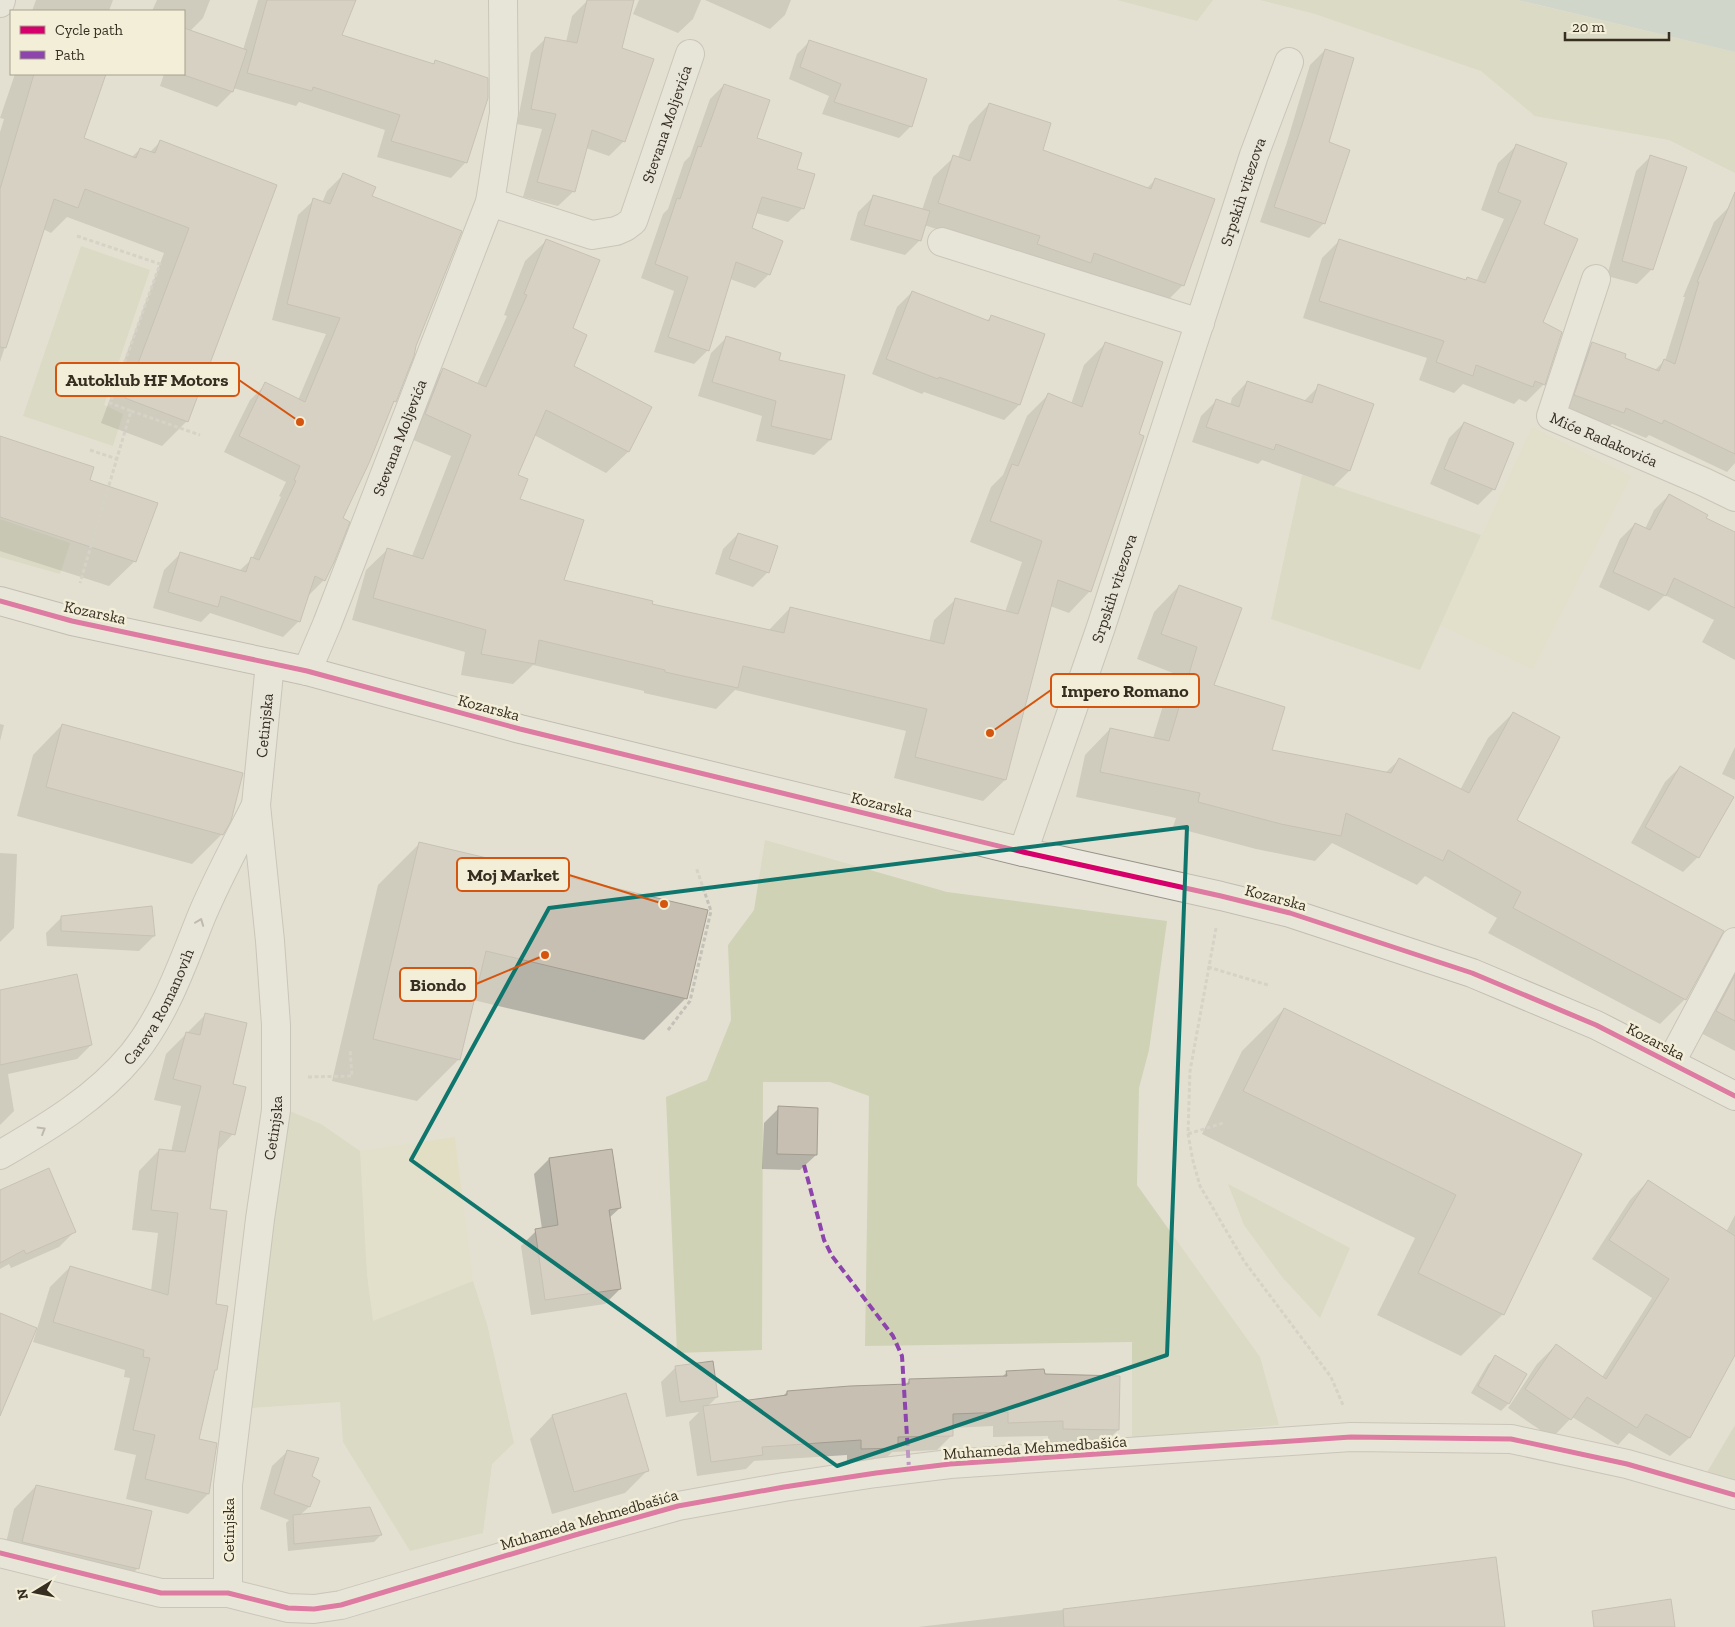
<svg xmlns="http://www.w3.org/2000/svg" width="1735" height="1627" font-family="'Zilla Slab',serif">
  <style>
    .farmland { fill: #e1dec3 }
    .green { fill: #cfd2b5 }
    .cemetery { fill: #cacdb4 }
    .water { fill: #bbc9c2 }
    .shadow { fill: #0003 }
    .building { fill: #c6bfb2; stroke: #a39c90 }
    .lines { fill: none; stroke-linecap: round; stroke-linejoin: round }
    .street-casing { stroke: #a9a599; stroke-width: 30 }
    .secondary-casing { stroke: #98948a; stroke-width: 30 }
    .path { stroke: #c4c1b8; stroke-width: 3; stroke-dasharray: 4 2.5; stroke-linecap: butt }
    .street { stroke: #ece9e1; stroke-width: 28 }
    .secondary { stroke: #ece9e1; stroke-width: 28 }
    .quiet { stroke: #8e44ad; stroke-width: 4; stroke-dasharray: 8 4; stroke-linecap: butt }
    .cycleway-casing { stroke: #f2eed8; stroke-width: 8 }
    .cycleway { stroke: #d6006c; stroke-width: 5 }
    .oneway { stroke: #928c82 }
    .marked { fill: none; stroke: #0f766e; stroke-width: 4; stroke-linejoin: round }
    .labels { text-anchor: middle; stroke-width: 5; stroke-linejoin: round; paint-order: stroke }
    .street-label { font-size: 16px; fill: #372e22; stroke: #f2eed8 }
    .leader { fill: none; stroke: #d6550e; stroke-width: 2 }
    .callout-dot { fill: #d6550e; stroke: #f2eed8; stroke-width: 2 }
    .callout { fill: #f2eed8; stroke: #d6550e; stroke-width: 2 }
    .callout-label { font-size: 18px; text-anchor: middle; font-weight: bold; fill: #372e22 }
  </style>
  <rect width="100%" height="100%" fill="#e3e0d1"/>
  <g class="farmland">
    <polygon points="1532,427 1631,476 1533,669 1440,625"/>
    <polygon points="455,1137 473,1281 373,1321 367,1275 360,1151"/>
  </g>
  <g class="green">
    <polygon points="1117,0 1213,0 1197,21"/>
    <polygon points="1260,0 1517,0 1735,52 1735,173 1669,140 1535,116 1481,71 1315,14"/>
    <polygon points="81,246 150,270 104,405 123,414 113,446 23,416"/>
    <polygon points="1302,475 1481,535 1420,670 1271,619"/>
    <polygon points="0,519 70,543 60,574 0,557"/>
    <polygon points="765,840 947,892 1167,921 1149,1050 1139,1088 1137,1185 1260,1357 1279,1425 1132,1439 1132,1342 865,1346 869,1096 830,1082 763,1082 762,1350 677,1353 666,1097 707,1080 731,1020 728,945 754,910"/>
    <polygon points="287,1110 321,1124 360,1151 367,1275 373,1321 473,1281 487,1324 514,1443 492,1464 483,1533 410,1551 343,1442 340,1402 251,1408"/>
    <polygon points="1228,1184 1350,1248 1320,1318 1282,1277 1244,1225"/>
  </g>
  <polygon class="cemetery" points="1735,1425 1735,1481 1706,1474"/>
  <polygon class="water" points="1517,0 1735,0 1735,52 1535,4"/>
  <g class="shadow">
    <polygon points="36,0 113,0 109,11 32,11"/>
    <polygon points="157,0 210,0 203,18 190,31 243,50 258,0 354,0 340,35 432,65 435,62 466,162 451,178 377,157 385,130 299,102 296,106 233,88 232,92 217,107 160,86 164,74 184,74 184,36 187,33 184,32 184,11 152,11"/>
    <polygon points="639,0 701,0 693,19 678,33 633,14"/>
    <polygon points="705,0 791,0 785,15 770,29"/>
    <polygon points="587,1 621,49 624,141 609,156 586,148 574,191 558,206 523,197 542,129 517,124 531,53 546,38 566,42 572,16"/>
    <polygon points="809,42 911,126 899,138 822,114 829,96 789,79 797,54"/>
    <polygon points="1325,50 1327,143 1324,223 1309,238 1260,222 1287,142 1310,65"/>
    <polygon points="15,74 104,74 83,139 132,157 140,149 149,153 160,142 275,186 187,421 162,446 101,423 164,253 67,217 51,233 43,229 0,362 0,132 4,119 0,118"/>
    <polygon points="724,85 755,139 796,170 803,208 788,222 756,213 751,229 769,274 755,288 730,279 708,350 694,364 654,352 674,291 641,278 663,214 668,209 684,162 690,156 710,99"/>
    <polygon points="989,104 1041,150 1147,188 1155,180 1183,285 1162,306 1020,256 924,225 920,240 905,255 850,240 858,212 873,197 922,210 933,177 954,157 958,158 969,125"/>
    <polygon points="1516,146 1541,323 1544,384 1526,402 1519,399 1514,404 1463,384 1454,393 1419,380 1427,358 1303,318 1322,258 1339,241 1465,281 1467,278 1476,282 1504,219 1481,210 1498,163"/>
    <polygon points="1651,156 1652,269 1637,284 1607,276 1636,171"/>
    <polygon points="343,175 370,197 415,345 395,401 391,405 341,519 324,580 308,596 299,621 283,637 210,613 201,622 153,608 164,570 180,554 239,571 252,559 281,497 279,496 286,482 224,452 250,400 266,384 298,400 326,334 272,320 298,215 314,200 322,203 327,191"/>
    <polygon points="1729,207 1735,210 1735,463 1727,472 1649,435 1646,438 1612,424 1608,427 1560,410 1577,359 1592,344 1623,358 1655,370 1664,361 1665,361 1685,297 1683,297 1714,222"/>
    <polygon points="547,240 571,329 572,366 650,407 628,452 606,473 534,435 516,476 519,500 563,581 650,605 769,630 790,608 929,642 934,620 956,599 1005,612 1022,562 970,542 991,487 1003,475 1027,416 1048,395 1071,404 1084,365 1105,344 1137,434 1090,591 1069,613 1050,606 1005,780 983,801 894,778 906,731 735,690 716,709 644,693 644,691 533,665 513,684 461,675 465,652 352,620 366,570 388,549 412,556 451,456 404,436 422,391 443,370 477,384 507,316 504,315 525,261"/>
    <polygon points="912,292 986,321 991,317 1044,335 1019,405 1004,420 924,392 922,394 872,374 897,307"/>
    <polygon points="726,338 777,361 830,440 814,455 756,441 762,416 698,396 711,353"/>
    <polygon points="1247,382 1303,402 1319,386 1373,405 1349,471 1334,486 1262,460 1258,464 1192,442 1201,416 1216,401 1230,405 1232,398"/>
    <polygon points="1464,423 1513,443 1493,490 1478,505 1430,484 1449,438"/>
    <polygon points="0,438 88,481 135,561 109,586 0,551"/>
    <polygon points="1669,495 1704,518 1735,534 1735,660 1702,642 1714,620 1665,595 1649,611 1599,587 1620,539 1635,524 1645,529 1654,510"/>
    <polygon points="738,534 768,572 753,587 715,574 723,549"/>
    <polygon points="1179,586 1212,685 1270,751 1385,773 1399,760 1460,790 1488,738 1513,713 1515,820 1685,999 1660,1024 1488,933 1497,918 1425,876 1417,885 1332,843 1315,861 1256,849 1173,827 1176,818 1076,797 1085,755 1110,729 1153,738 1173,673 1137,659 1154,612"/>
    <polygon points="0,724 4,725 0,741"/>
    <polygon points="62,725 222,834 192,864 17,816 33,755"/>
    <polygon points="1735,747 1735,780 1722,774"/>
    <polygon points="1680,767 1732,797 1698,857 1683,872 1631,843 1665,782"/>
    <polygon points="420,843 686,998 644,1040 473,1000 459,1059 417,1101 332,1081 378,885"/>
    <polygon points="0,853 17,854 14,928 0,942"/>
    <polygon points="61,918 154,936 139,951 47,946 46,933"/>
    <polygon points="1735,962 1735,1051 1697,1031"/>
    <polygon points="0,991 91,1045 77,1059 8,1074 14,1111 0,1125"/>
    <polygon points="1284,1009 1580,1154 1503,1314 1461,1356 1377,1315 1415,1238 1202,1134 1242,1051"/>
    <polygon points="205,1015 231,1085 233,1134 216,1152 209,1210 215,1305 213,1372 197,1439 216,1444 208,1494 188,1514 126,1499 136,1455 114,1450 130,1378 124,1377 125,1370 33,1342 50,1287 70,1267 151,1291 158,1233 132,1230 139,1171 159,1150 171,1152 181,1106 154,1100 166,1054"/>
    <polygon points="779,1108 816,1155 800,1170 762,1169 764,1123"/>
    <polygon points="611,1150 620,1208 609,1218 620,1289 605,1304 531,1315 521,1246 536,1231 542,1229 534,1174 549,1159"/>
    <polygon points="1648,1181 1726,1232 1735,1215 1735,1356 1733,1355 1689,1438 1670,1456 1629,1433 1618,1445 1572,1417 1552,1438 1508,1408 1537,1364 1556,1345 1602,1377 1652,1298 1592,1259 1630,1200"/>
    <polygon points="0,1191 74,1232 59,1247 11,1268 9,1264 0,1269"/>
    <polygon points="1496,1357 1509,1403 1501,1411 1471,1393 1488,1364"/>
    <polygon points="676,1367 717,1397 707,1407 782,1397 787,1392 904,1386 910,1380 1002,1377 1007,1372 1043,1376 1118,1430 1103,1445 1048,1444 1048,1436 993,1437 993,1426 952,1428 952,1435 937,1450 892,1452 882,1462 847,1463 847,1455 754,1461 746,1469 697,1476 689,1422 699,1412 666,1417 661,1382"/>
    <polygon points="626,1395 648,1470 625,1493 552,1514 530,1439 552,1416"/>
    <polygon points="288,1451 311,1476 319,1482 309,1507 300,1515 369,1508 381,1535 374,1542 288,1551 286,1523 289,1520 260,1509 272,1466"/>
    <polygon points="36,1486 138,1568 116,1591 1,1564 14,1509"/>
    <polygon points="1495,1559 1503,1627 918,1627"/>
  </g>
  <g class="building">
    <polygon points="267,0 356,0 342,35 434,64 435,60 488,78 488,98 467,163 391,141 400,115 313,87 312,91 247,73"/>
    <polygon points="587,0 634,0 622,48 654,59 625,142 592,130 575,192 537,182 556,114 531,109 545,37 577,43"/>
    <polygon points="184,28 247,50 233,92 184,75"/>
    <polygon points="809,40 927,79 912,127 834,102 841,84 800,67"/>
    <polygon points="1325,49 1354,58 1329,142 1350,150 1325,224 1274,207 1302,125"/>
    <polygon points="34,74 106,74 84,138 136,158 140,148 155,153 160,140 277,185 188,422 125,398 189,228 85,189 78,208 54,199 6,348 0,347 0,189"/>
    <polygon points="724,84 770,100 757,138 802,153 797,169 815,174 804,209 762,197 752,228 783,241 770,275 736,262 709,351 668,337 688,277 655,264 677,198 680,199 698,146 701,147"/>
    <polygon points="989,103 1051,123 1043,150 1151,189 1155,178 1215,199 1184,286 1094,253 1091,263 1037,244 1040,236 938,203 953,155 970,161"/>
    <polygon points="1516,144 1567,163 1544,224 1578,239 1543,322 1562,332 1545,385 1535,381 1533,387 1476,365 1473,376 1436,362 1444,341 1319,301 1339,239 1466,280 1467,277 1485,283 1521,201 1498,192"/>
    <polygon points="1650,155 1687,167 1653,270 1622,261"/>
    <polygon points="343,173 376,187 372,196 462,231 416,346 414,356 396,402 394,401 369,463 343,518 350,522 335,560 325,581 315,576 300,622 221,596 218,607 168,592 180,552 246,572 251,557 259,560 296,481 294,480 300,466 239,436 265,382 305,402 340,318 287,304 313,198 330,204"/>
    <polygon points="1735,192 1735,454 1664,420 1662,424 1626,408 1624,413 1574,395 1592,342 1626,354 1625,358 1659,371 1664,359 1675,364 1699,282 1697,282"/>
    <polygon points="873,195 930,211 921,241 864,225"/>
    <polygon points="546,239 600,260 573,328 587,335 574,366 652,407 629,452 546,410 518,475 528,479 520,499 584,520 564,580 653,601 652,604 784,633 790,607 944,644 955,598 1018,614 1042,541 990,521 1012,464 1018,466 1048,393 1082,407 1105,342 1163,362 1139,434 1144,436 1091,592 1058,580 1006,780 915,757 927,709 743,666 738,688 665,672 665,670 539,640 535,664 481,654 486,630 373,598 387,548 423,559 471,435 425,414 443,368 486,387 527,295 524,294"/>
    <polygon points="912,291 989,321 991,315 1045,334 1020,405 939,377 938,379 886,359"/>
    <polygon points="726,336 781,353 779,360 845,375 831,440 771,426 776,401 712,382"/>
    <polygon points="1247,381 1312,403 1318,384 1374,404 1350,471 1276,444 1274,450 1206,427 1216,399 1239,407"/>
    <polygon points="1464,422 1514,443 1495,490 1444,469"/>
    <polygon points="0,436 94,467 90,480 158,503 136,562 0,517"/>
    <polygon points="1669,494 1708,515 1706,518 1735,532 1735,608 1674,578 1666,596 1613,572 1635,523 1650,530"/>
    <polygon points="738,533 778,546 769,573 729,559"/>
    <polygon points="1179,585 1242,608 1214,685 1285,707 1272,750 1391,773 1399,758 1469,793 1513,712 1560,737 1517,820 1724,931 1686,1000 1513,908 1521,892 1448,850 1443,861 1346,813 1341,836 1281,824 1198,802 1200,793 1100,772 1110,728 1169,741 1197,647 1161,634"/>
    <polygon points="62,724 243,773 231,821 223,835 46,787"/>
    <polygon points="1680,766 1734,797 1699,858 1645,827"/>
    <polygon points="419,842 708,910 687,999 486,951 460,1060 373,1039"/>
    <polygon points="152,906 155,936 61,931 61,916"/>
    <polygon points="77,974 92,1045 0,1065 0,990"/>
    <polygon points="1735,975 1735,1021 1716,1011"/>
    <polygon points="1284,1008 1582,1154 1504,1315 1418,1273 1456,1195 1243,1091"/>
    <polygon points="205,1013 247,1023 233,1084 246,1087 235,1135 220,1131 210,1209 227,1211 216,1304 228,1306 217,1370 215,1370 199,1439 217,1443 209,1494 145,1479 155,1435 133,1430 150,1358 143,1357 144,1350 53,1322 70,1266 168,1295 178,1213 151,1210 159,1149 185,1152 201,1086 173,1079 186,1032 200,1035"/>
    <polygon points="778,1106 818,1108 817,1155 777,1154"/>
    <polygon points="612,1149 621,1208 609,1210 621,1289 545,1300 535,1229 558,1225 549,1158"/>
    <polygon points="49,1168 76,1232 26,1254 24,1250 0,1263 0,1190"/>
    <polygon points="1648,1180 1735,1236 1735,1355 1690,1438 1646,1414 1637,1428 1587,1397 1571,1420 1525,1389 1556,1344 1606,1379 1669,1279 1609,1240"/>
    <polygon points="0,1313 37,1328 0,1416"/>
    <polygon points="1495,1355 1527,1374 1509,1404 1478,1386"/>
    <polygon points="713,1361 718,1397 680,1402 675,1366"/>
    <polygon points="1044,1369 1045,1374 1120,1376 1119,1430 1063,1429 1063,1421 1008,1423 1008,1412 953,1414 953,1436 898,1437 898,1448 861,1449 861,1440 762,1447 763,1455 711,1462 703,1406 787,1395 787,1391 850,1386 909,1384 909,1379 1007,1376 1006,1371"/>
    <polygon points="626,1393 649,1471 574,1492 552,1415"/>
    <polygon points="287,1450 319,1458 312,1476 320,1481 310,1507 274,1494"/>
    <polygon points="36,1485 152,1511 139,1569 22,1542"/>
    <polygon points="370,1507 382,1535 294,1544 293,1515"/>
    <polygon points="1496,1557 1505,1627 1064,1627 1063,1609"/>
    <polygon points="1671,1599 1675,1627 1594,1627 1592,1611"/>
  </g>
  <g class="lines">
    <g class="street-casing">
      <g id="street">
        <polyline points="0,3 1,0"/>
        <path id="s1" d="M490 202 592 235 616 231 625 227 633 221 690 54"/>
        <polyline points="942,242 1200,323"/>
        <path id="s2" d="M1596 279 1551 416 1704 482 1735 497"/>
        <path id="s3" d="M307 671 327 624 490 202 504 113 503 0"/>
        <path id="s4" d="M1023 852 1101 627 1254 155 1289 62"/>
        <polyline points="1671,1062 1735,942"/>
        <path id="s5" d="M0 1155C48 1127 97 1098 133 1054 166 1013 183 962 202 915 218 877 238 841 256 805"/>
        <polyline points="0,1553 161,1593 228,1593 288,1608 314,1609 341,1605 575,1535 678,1506 784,1487 876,1473 950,1464 1351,1437 1511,1439 1627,1464 1735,1495"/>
        <path id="s6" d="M228 1593V1485L260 1219 276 1110V1025L270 941 256 805 270 663"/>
      </g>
    </g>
    <g class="secondary-casing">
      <polyline id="secondary" points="0,601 72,621 307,671 520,729 1023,852 1221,896 1290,913 1472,973 1596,1025 1735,1096"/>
    </g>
    <g class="path">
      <polyline points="77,236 160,264 110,403 131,411 80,583"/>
      <polyline points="131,411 200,435"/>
      <polyline points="90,450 117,459"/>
      <polyline points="1216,928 1190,1071 1188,1134 1193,1161 1200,1186 1244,1261 1331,1377 1343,1405"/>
      <polyline points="1208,967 1268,985"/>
      <polyline points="668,1030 690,1001 711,911 696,867"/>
      <polyline points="308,1077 352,1076 350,1050"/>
      <polyline points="1188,1134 1223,1123"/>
    </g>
    <use href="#street" class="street"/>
    <use href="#secondary" class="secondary"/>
    <polyline class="quiet" points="804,1165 824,1240 832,1256 893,1336 902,1356 909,1469"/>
    <g class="cycleway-casing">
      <g id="cycleway">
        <polyline points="0,601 72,621 307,671 520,729 1023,852 1221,896 1290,913 1472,973 1596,1025 1735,1096"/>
        <polyline points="0,1553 161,1593 228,1593 288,1608 314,1609 341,1605 575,1535 678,1506 784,1487 876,1473 950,1464 1351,1437 1511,1439 1627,1464 1735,1495"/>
      </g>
    </g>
    <use href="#cycleway" class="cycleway"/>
  </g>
  <defs><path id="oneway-chevron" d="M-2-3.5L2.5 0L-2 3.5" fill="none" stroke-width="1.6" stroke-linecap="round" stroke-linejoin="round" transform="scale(1.25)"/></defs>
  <g class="oneway">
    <use href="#oneway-chevron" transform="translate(200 922) rotate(-69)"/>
    <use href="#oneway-chevron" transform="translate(42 1130) rotate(-31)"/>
  </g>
  <path d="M0 0H1735V1627H0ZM1187 827 1167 1355 837 1466 411 1160 549 908Z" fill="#e3e0d1" fill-opacity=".55" fill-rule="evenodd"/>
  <path class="marked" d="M1187 827 1167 1355 837 1466 411 1160 549 908Z"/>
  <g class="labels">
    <g class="street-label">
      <text dy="6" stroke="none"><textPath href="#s1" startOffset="254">Stevana Moljevića</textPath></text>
      <text dy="6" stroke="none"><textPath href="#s4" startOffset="696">Srpskih vitezova</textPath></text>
      <text dy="6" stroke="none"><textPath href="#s3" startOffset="251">Stevana Moljevića</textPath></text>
      <text dy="6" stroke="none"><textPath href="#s2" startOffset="202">Miće Radakovića</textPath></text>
      <text dy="6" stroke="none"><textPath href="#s4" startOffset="279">Srpskih vitezova</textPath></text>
      <text transform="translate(95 612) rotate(12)" y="6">Kozarska</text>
      <text transform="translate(489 707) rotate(15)" y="6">Kozarska</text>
      <text dy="6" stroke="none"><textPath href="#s6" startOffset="872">Cetinjska</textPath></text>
      <text transform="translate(882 804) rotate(14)" y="6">Kozarska</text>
      <text transform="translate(1276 897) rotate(15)" y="6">Kozarska</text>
      <text dy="6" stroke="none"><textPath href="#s5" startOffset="222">Careva Romanovih</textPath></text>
      <text transform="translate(1656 1041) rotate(27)" y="6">Kozarska</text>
      <text dy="6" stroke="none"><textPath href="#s6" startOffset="468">Cetinjska</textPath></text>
      <text transform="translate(1035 1447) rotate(-4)" y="6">Muhameda Mehmedbašića</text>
      <text transform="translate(589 1519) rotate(-16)" y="6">Muhameda Mehmedbašića</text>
      <text transform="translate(228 1530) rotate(-90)" y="6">Cetinjska</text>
    </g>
  </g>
  <path class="leader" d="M300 422L239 380M990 733L1051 690M664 904L569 875M545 955L476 984"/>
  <g class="callout-dot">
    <circle cx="300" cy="422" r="5"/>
    <circle cx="990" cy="733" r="5"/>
    <circle cx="664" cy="904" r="5"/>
    <circle cx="545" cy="955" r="5"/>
  </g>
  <g class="callout">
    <rect x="56" y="363" width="183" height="33" rx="5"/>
    <rect x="1051" y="674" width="148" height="33" rx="5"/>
    <rect x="457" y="858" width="112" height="33" rx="5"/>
    <rect x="400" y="968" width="76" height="33" rx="5"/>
  </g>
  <g class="callout-label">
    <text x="147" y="386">Autoklub HF Motors</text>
    <text x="1125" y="697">Impero Romano</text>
    <text x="513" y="881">Moj Market</text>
    <text x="438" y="991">Biondo</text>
  </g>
  <rect x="10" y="10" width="175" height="65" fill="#f2eed8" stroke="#a7a18f"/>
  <rect x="20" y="26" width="25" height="8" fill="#d6006c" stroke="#a7a18f"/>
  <text x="55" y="35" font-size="15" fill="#372e22">Cycle path</text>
  <rect x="20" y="51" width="25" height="8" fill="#8e44ad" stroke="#a7a18f"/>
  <text x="55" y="60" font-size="15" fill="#372e22">Path</text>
  <g transform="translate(35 1592) rotate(260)" stroke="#f2eed8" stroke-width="4" paint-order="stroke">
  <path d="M0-4L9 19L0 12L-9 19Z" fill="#372e22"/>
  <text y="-8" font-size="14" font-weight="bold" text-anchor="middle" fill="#372e22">N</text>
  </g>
  <path d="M1565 32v8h104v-8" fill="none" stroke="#372e22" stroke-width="2.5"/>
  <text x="1572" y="32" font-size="15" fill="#372e22" stroke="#f2eed8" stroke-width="4" paint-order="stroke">20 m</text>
</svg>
